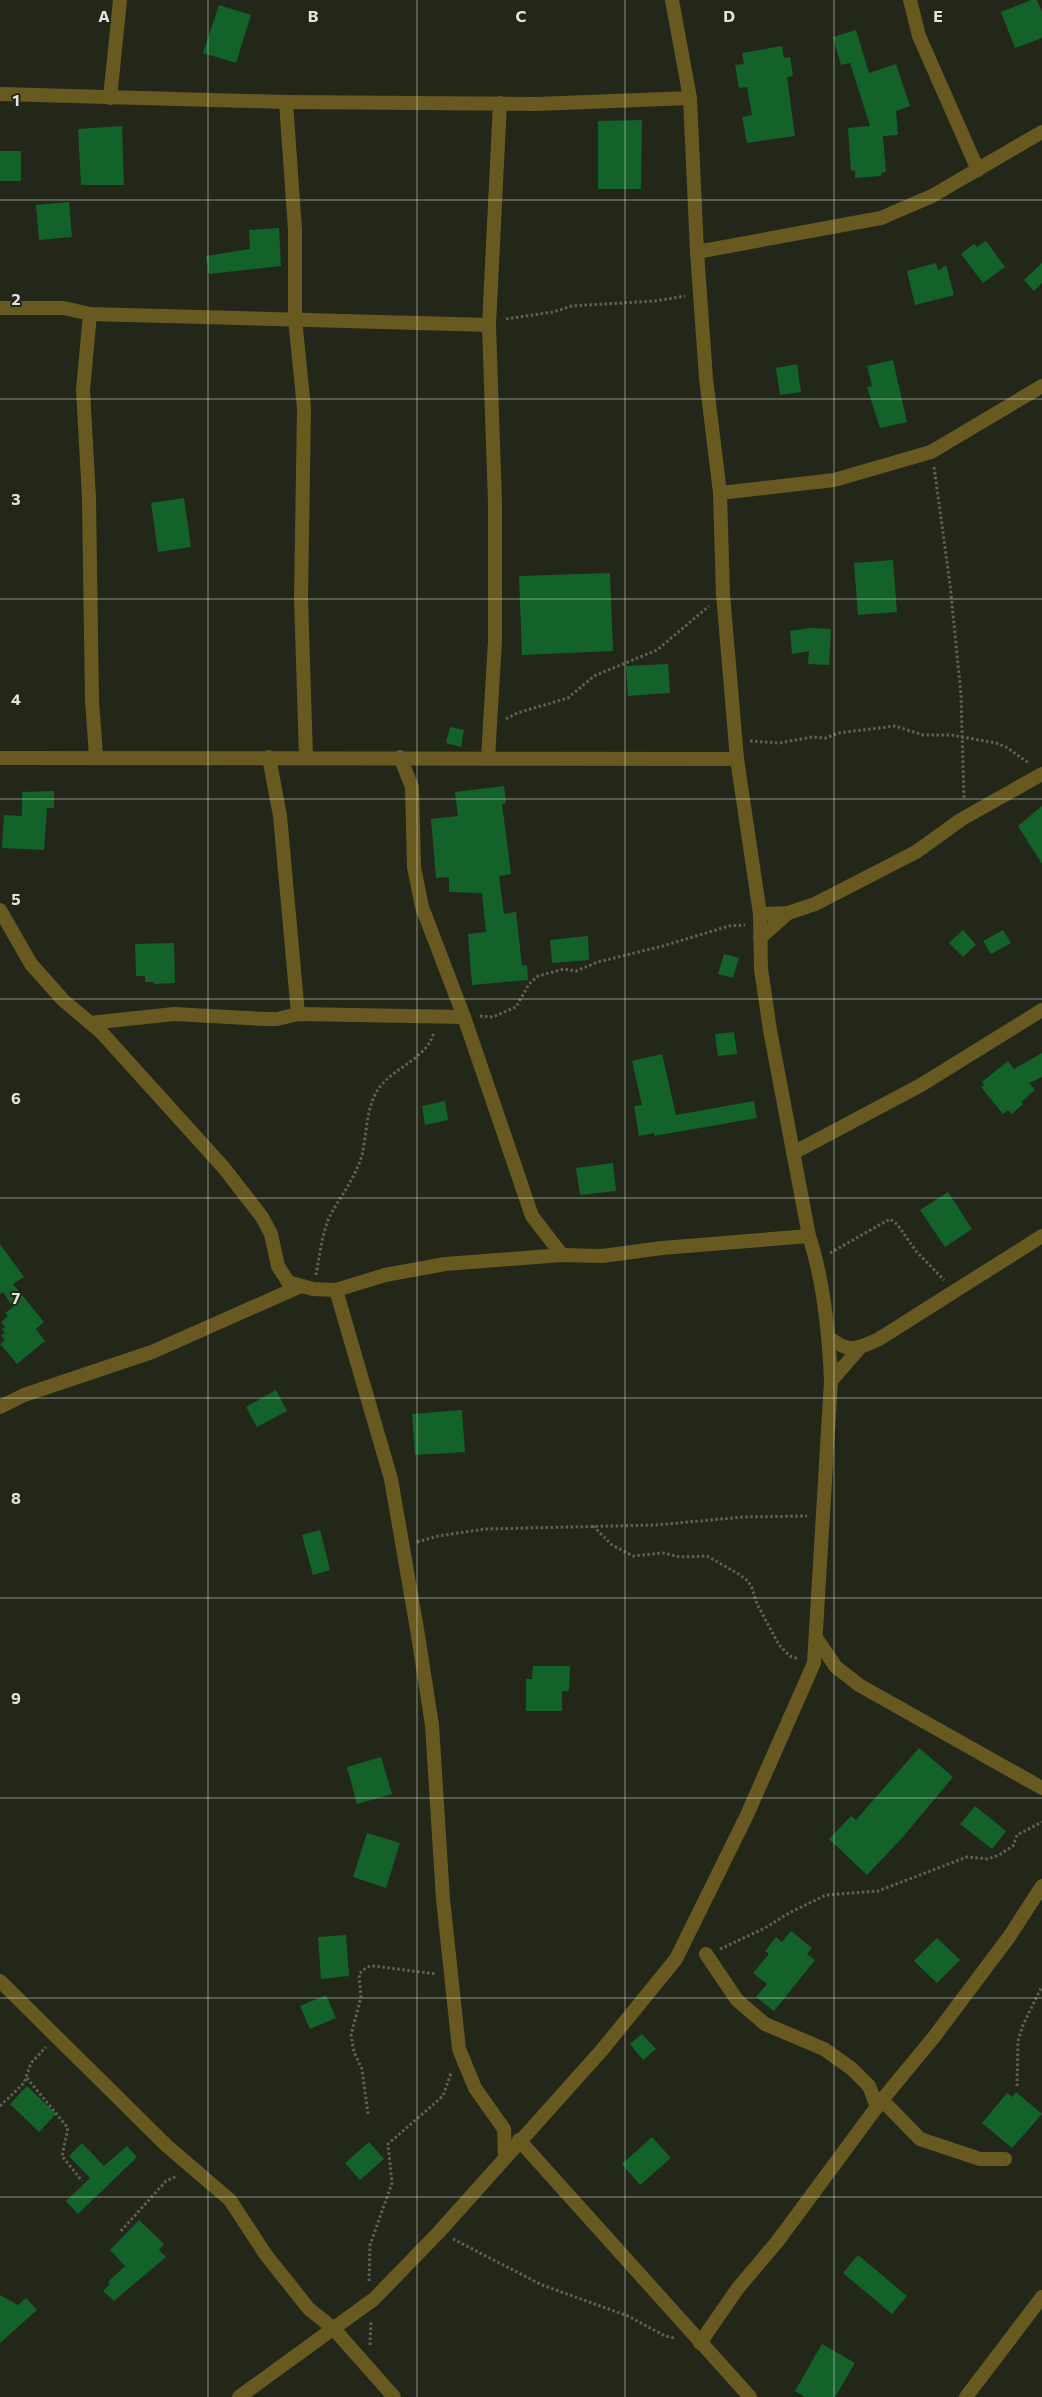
<svg xmlns="http://www.w3.org/2000/svg" width="1042" height="2397" font-family="Commissioner,sans-serif">
  <style>
    .building { fill: #13622a }
    .lines { fill: none; stroke-linecap: round; stroke-linejoin: round }
    .path { stroke: #5e6255; stroke-width: 3; stroke-dasharray: 2.5 2.5; stroke-linecap: butt }
    .minor { stroke: #67591f; stroke-width: 14 }
    .grid { fill: none; stroke: #e2e5dc; stroke-width: 1; stroke-opacity: 0.55 }
    .grid-label { font-size: 16px; text-anchor: middle; font-weight: bold; fill: #e2e5dc; stroke: #232719; stroke-width: 4; stroke-linejoin: round; paint-order: stroke }
  </style>
  <rect width="100%" height="100%" fill="#232719"/>
  <g class="building">
    <polygon points="1031,0 1037,0 1042,12 1042,38 1015,48 1001,12"/>
    <polygon points="219,5 251,15 236,63 203,53"/>
    <polygon points="856,30 869,73 896,64 910,106 896,111 898,135 883,136 886,172 881,173 881,176 855,178 855,170 851,171 848,128 870,126 850,63 841,65 833,37"/>
    <polygon points="782,46 784,58 790,57 793,76 787,77 795,136 747,143 742,117 752,115 747,87 739,88 735,65 744,64 742,53"/>
    <polygon points="642,120 641,189 598,189 598,121"/>
    <polygon points="122,126 124,185 81,185 78,129"/>
    <rect x="0" y="151" width="21" height="30"/>
    <polygon points="69,202 72,237 39,240 36,205"/>
    <polygon points="279,228 281,266 209,274 206,256 250,249 249,230"/>
    <polygon points="986,241 1005,267 983,283 961,254 974,244 977,247"/>
    <polygon points="936,263 938,271 946,265 954,295 915,305 907,271"/>
    <polygon points="1042,263 1042,283 1034,291 1024,280"/>
    <polygon points="893,360 907,422 880,428 867,387 872,386 867,366"/>
    <polygon points="797,364 801,392 780,395 776,368"/>
    <polygon points="184,498 191,547 158,552 151,503"/>
    <polygon points="893,560 897,612 858,615 854,563"/>
    <polygon points="610,573 613,651 522,655 519,576"/>
    <polygon points="810,628 831,629 829,665 808,664 809,651 792,654 790,631"/>
    <polygon points="668,664 670,693 628,696 626,666"/>
    <polygon points="450,727 464,730 461,747 446,743"/>
    <polygon points="504,786 506,803 502,804 511,874 499,876 504,914 516,912 522,966 527,965 528,980 472,985 468,934 486,932 482,893 449,892 449,877 436,878 431,819 458,816 455,792"/>
    <polygon points="54,791 54,808 47,808 44,850 2,848 4,815 22,816 22,792"/>
    <polygon points="1042,806 1042,864 1018,826"/>
    <polygon points="963,930 976,945 963,957 949,943"/>
    <polygon points="1003,930 1011,943 991,954 983,941"/>
    <polygon points="588,936 589,960 552,963 550,940"/>
    <polygon points="174,943 175,983 154,984 154,982 145,982 145,976 136,976 135,944"/>
    <polygon points="724,954 739,958 733,978 718,974"/>
    <polygon points="734,1032 737,1054 718,1056 715,1034"/>
    <polygon points="1042,1053 1042,1077 1029,1083 1035,1090 1021,1102 1023,1104 1012,1114 1008,1110 1003,1114 981,1087 984,1085 982,1082 1008,1061 1014,1069"/>
    <polygon points="662,1054 676,1115 754,1101 757,1118 654,1136 654,1133 639,1136 634,1106 642,1105 632,1061"/>
    <polygon points="445,1101 448,1120 425,1125 422,1106"/>
    <polygon points="613,1163 616,1191 580,1195 576,1168"/>
    <polygon points="948,1192 972,1229 945,1247 920,1210"/>
    <polygon points="0,1244 24,1277 13,1284 44,1322 36,1329 45,1341 17,1364 0,1344 5,1340 1,1335 5,1333 2,1329 5,1327 1,1322 8,1316 5,1313 13,1307 3,1292 0,1294"/>
    <polygon points="276,1390 287,1411 257,1427 246,1407"/>
    <polygon points="462,1410 465,1452 415,1455 412,1414"/>
    <polygon points="320,1530 330,1570 313,1575 302,1535"/>
    <polygon points="533,1666 570,1666 569,1691 562,1691 562,1711 526,1711 526,1679 532,1679"/>
    <polygon points="919,1748 953,1777 902,1838 867,1875 829,1839 851,1816 856,1820"/>
    <polygon points="381,1757 392,1794 357,1804 347,1767"/>
    <polygon points="975,1806 1006,1831 992,1849 960,1824"/>
    <polygon points="367,1833 400,1843 386,1888 353,1877"/>
    <polygon points="791,1931 812,1948 807,1954 815,1960 774,2011 756,1997 767,1984 753,1973 769,1954 765,1951 776,1937 782,1942"/>
    <polygon points="346,1935 349,1976 321,1979 318,1937"/>
    <polygon points="937,1938 960,1960 937,1983 914,1961"/>
    <polygon points="326,1995 336,2018 310,2029 300,2006"/>
    <polygon points="642,2034 656,2049 643,2060 630,2044"/>
    <polygon points="27,2086 56,2114 39,2132 10,2104"/>
    <polygon points="1016,2092 1042,2114 1012,2148 982,2123 1007,2093 1012,2097"/>
    <polygon points="652,2137 671,2158 640,2185 622,2164"/>
    <polygon points="369,2142 384,2159 360,2180 345,2163"/>
    <polygon points="82,2143 104,2166 127,2146 137,2157 78,2214 66,2201 90,2178 69,2156"/>
    <polygon points="139,2220 164,2244 159,2250 166,2257 114,2301 103,2291 110,2284 108,2282 125,2266 110,2250"/>
    <polygon points="858,2255 907,2296 892,2314 843,2273"/>
    <polygon points="0,2295 18,2305 26,2298 37,2310 0,2343"/>
    <polygon points="822,2344 855,2363 835,2397 805,2397 795,2391"/>
  </g>
  <g class="lines">
    <g class="path">
      <polyline points="506,319 553,312 572,306 655,301 685,296"/>
      <polyline points="934,467 950,584 961,695 964,799"/>
      <polyline points="506,719 517,713 568,698 594,676 657,650 709,606"/>
      <polyline points="750,741 779,743 812,737 826,738 838,733 895,726 923,735 951,735 996,743 1006,747 1030,764"/>
      <polyline points="480,1016 493,1017 516,1007 529,984 538,976 564,969 576,971 598,962 663,946 729,926 745,925"/>
      <polyline points="830,1253 890,1219 897,1224 916,1251 944,1280"/>
      <path d="M316 1275C320 1254 322 1230 332 1212 343 1193 356 1176 362 1155 367 1134 366 1106 379 1088 394 1067 427 1059 434 1032"/>
      <polyline points="593,1526 612,1545 633,1556 663,1553 680,1557 707,1556 737,1573 748,1581 752,1588 757,1604 779,1645 790,1656 799,1659"/>
      <polyline points="417,1542 438,1536 485,1529 656,1525 743,1517 807,1516"/>
      <polyline points="720,1949 765,1928 789,1913 826,1895 878,1891 967,1857 988,1859 999,1855 1013,1846 1017,1835 1042,1822"/>
      <polyline points="27,2078 68,2128 62,2156 82,2181"/>
      <polyline points="1017,2086 1018,2041 1023,2025 1042,1986"/>
      <polyline points="0,2106 24,2083 31,2063 46,2047"/>
      <polyline points="368,2114 362,2069 354,2052 351,2035 361,1997 359,1974 367,1967 374,1966 436,1974"/>
      <polyline points="121,2231 166,2181 177,2176"/>
      <polyline points="453,2239 542,2285 628,2316 665,2336 674,2338"/>
      <polyline points="369,2281 370,2245 392,2183 388,2144 443,2096 451,2073"/>
      <polyline points="370,2345 371,2321"/>
    </g>
    <g class="minor">
      <polyline points="910,0 919,36 978,170"/>
      <polyline points="0,94 286,102 536,104 690,98"/>
      <polyline points="110,98 120,0"/>
      <polyline points="286,102 295,230 295,319 304,408 301,598 306,757"/>
      <polyline points="697,252 881,218 932,196 1042,132"/>
      <polyline points="0,308 64,308 90,314 489,325"/>
      <polyline points="90,314 83,390 89,498 92,700 96,756"/>
      <polyline points="720,493 834,480 931,452 1042,386"/>
      <polyline points="269,757 280,816 298,1014"/>
      <polyline points="400,757 412,787 414,867 422,907 464,1017 532,1216 562,1255"/>
      <polyline points="0,758 737,759"/>
      <polyline points="488,758 495,641 495,504 489,325 500,103"/>
      <polyline points="0,910 31,964 63,1000 102,1033 224,1168 262,1217 271,1234 278,1266 288,1282 313,1289 336,1290 391,1479 417,1629 432,1725 443,1899 459,2049 475,2088 504,2129 505,2156"/>
      <polyline points="760,914 788,913 815,904 916,852 962,819 1042,774"/>
      <polyline points="760,938 788,913"/>
      <polyline points="90,1023 174,1014 265,1019 277,1019 298,1014 464,1017"/>
      <polyline points="793,1153 921,1085 1042,1010"/>
      <polyline points="336,1290 385,1275 445,1264 562,1255 602,1256 662,1248 809,1236"/>
      <path d="M828 1337C849 1353 855 1350 879 1339L1042 1236"/>
      <polyline points="831,1381 859,1349"/>
      <polyline points="0,1407 24,1395 152,1352 301,1286"/>
      <polyline points="816,1638 836,1667 859,1685 1042,1788"/>
      <polyline points="706,1954 737,2000 765,2024 824,2049 852,2069 869,2086 877,2107"/>
      <polyline points="0,1981 167,2146 230,2200 266,2255 309,2309 333,2328 394,2397"/>
      <polyline points="882,2100 920,2139 980,2159 1005,2159"/>
      <polyline points="519,2140 750,2397"/>
      <polyline points="700,2343 738,2288 777,2242 882,2100 934,2037 1009,1937 1042,1886"/>
      <path d="M239 2397 374 2299 439 2232 602 2050 676 1959 747 1815 814 1663 831 1381C829 1333 824 1282 809 1236L770 1030 761 969 760 914 737 759 723 594 720 493 706 378 697 252 690 98 672 0"/>
      <polyline points="966,2397 1042,2297"/>
    </g>
  </g>
  <path class="grid" d="M208 0V2397M417 0V2397M625 0V2397M834 0V2397M0 200H1042M0 399H1042M0 599H1042M0 799H1042M0 999H1042M0 1198H1042M0 1398H1042M0 1598H1042M0 1798H1042M0 1998H1042M0 2197H1042"/>
  <g class="grid-label">
    <text x="104" y="22">A</text>
    <text x="313" y="22">B</text>
    <text x="521" y="22">C</text>
    <text x="729" y="22">D</text>
    <text x="938" y="22">E</text>
    <text x="16" y="106">1</text>
    <text x="16" y="305">2</text>
    <text x="16" y="505">3</text>
    <text x="16" y="705">4</text>
    <text x="16" y="905">5</text>
    <text x="16" y="1104">6</text>
    <text x="16" y="1304">7</text>
    <text x="16" y="1504">8</text>
    <text x="16" y="1704">9</text>
  </g>
</svg>
